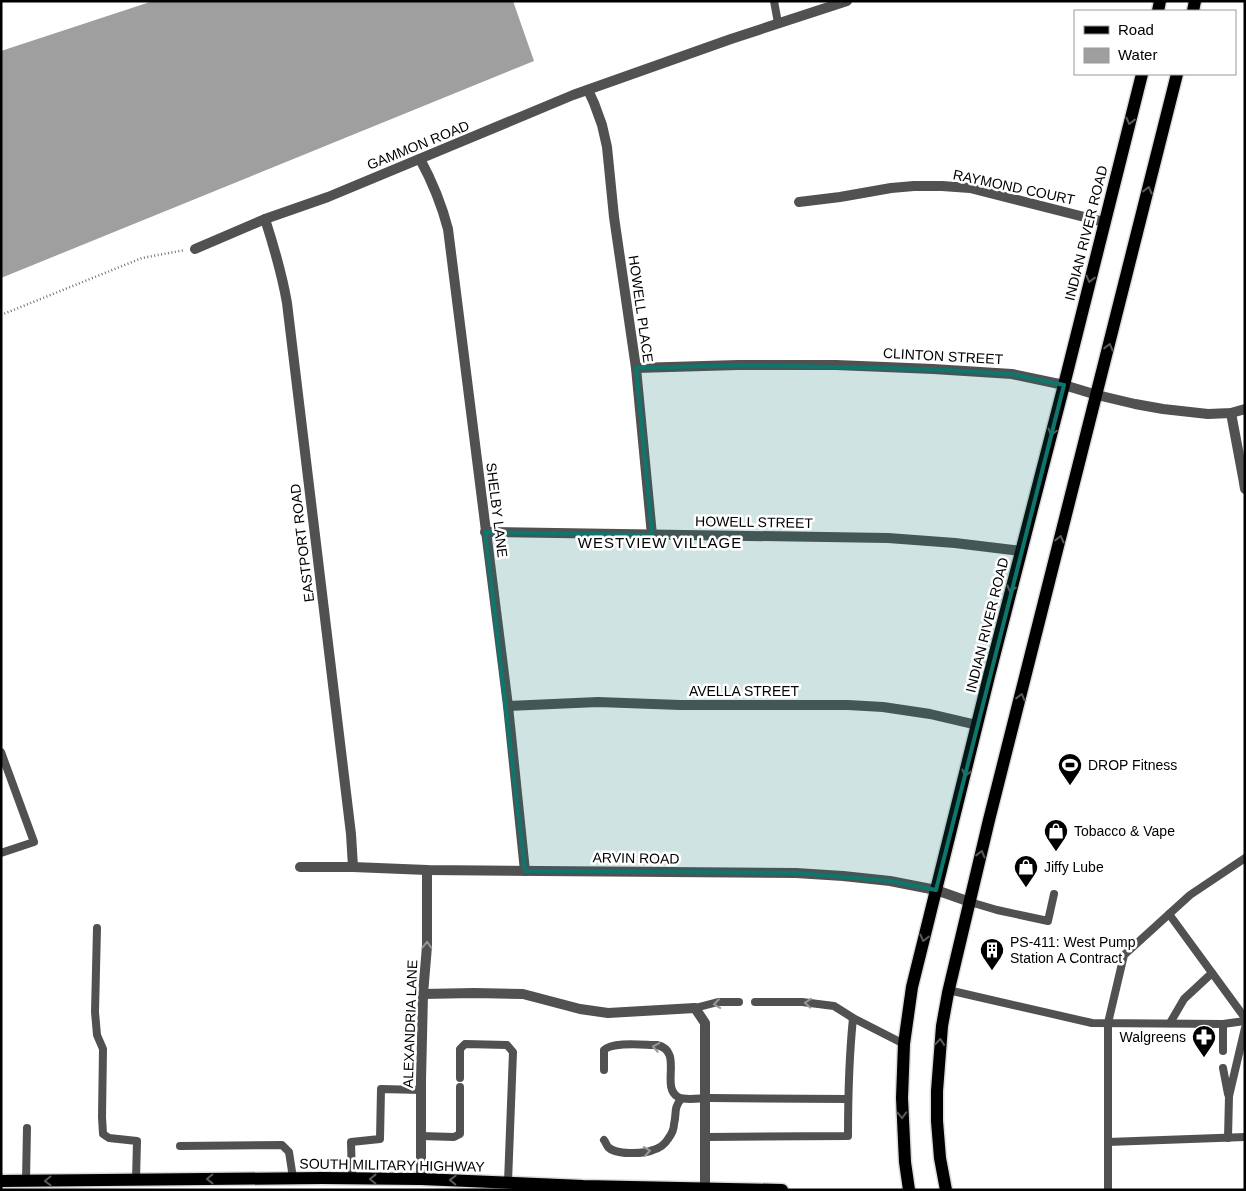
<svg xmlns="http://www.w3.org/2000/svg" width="1246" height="1191" font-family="Helvetica,sans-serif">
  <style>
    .water { fill: #9f9f9f }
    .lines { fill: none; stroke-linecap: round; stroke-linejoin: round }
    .primary-casing { stroke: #dbdbdb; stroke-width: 15 }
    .path { stroke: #737373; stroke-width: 2.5; stroke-dasharray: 1 2.5; stroke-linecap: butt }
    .service { stroke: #515151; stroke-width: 8 }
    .minor { stroke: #515151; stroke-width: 10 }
    .primary { stroke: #000; stroke-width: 12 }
    .oneway { stroke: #595959 }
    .oneway2 { stroke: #979797 }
    .marked { fill: #0f766e; fill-opacity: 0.2; stroke: #0f766e; stroke-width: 4; stroke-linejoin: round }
    .labels { text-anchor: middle; stroke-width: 5; stroke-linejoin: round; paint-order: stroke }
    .street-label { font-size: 14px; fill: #000; stroke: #fff }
    .poi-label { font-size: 14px; fill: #000; stroke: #fff; text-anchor: start }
    .neighbourhood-label { font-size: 15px; letter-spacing: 1px; fill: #000; stroke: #fff }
  </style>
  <rect width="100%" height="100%" fill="#fff"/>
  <polygon class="water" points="153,1 513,1 534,61 1,278 1,51"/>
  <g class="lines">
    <g class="primary-casing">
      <g id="primary">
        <polyline points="1158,11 1160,1"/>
        <polyline points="1193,11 1195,1"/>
        <polyline points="1,1181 322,1178 421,1179 583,1186 782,1190"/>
        <polyline points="909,1190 905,1162 902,1098 904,1044 912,987 989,676 1064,385 1142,74"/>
        <polyline points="946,1190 940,1158 937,1121 937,1091 942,1026 948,993 989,820 1177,74"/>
      </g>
    </g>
    <polyline class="path" points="1,315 142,258 185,250"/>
    <g class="service">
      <polyline points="774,1 778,23"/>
      <polyline points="1,752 34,842 1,853"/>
      <polyline points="970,902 997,910 1048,921 1054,894"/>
      <polyline points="1169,914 1245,1018"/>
      <polyline points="97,928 95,1012 97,1035 103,1049 102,1117 103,1134 109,1138 137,1141 136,1180"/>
      <polyline points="948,990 1092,1023 1223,1024 1245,1021"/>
      <polyline points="755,1002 802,1002 834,1006 853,1018"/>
      <polyline points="695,1008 718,1002 739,1002"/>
      <polyline points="1170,1023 1184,999 1212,973"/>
      <polyline points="1223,1024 1223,1051"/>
      <polyline points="1223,1068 1228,1094"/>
      <path d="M604 1070V1050C613 1041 644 1045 657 1045 684 1051 660 1087 678 1097 685 1101 700 1098 709 1098 755 1098 801 1099 848 1099"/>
      <polyline points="460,1078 460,1049 465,1044 507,1045 513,1052 508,1182"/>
      <polyline points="421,1136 454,1137 460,1134 460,1087"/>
      <path d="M705 1137 848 1136C848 1097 849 1058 853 1018L904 1044"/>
      <polyline points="1228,1138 1229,1096 1245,1028"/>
      <path d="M604 1140C605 1141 607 1146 608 1147 615 1155 644 1154 653 1150 660 1148 665 1144 668 1139 671 1135 674 1129 674 1124 677 1113 673 1109 681 1099"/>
      <polyline points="1108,1142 1245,1137"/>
      <polyline points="180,1146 282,1145 289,1152 293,1178"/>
      <polyline points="352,1178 351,1142 380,1139 381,1089 421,1090"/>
      <polyline points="26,1181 27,1128"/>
      <polyline points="1108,1190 1108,1023 1124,955 1190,895 1245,858"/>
    </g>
    <g class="minor">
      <polyline points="588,90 594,103 602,125 607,147 614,217 636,368 652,535"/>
      <path d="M420 159C433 183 441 202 448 229L508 706 525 871"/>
      <polyline points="799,202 840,197 891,188 914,186 942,186 970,188 1104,222"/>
      <path d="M265 219C274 247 282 274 287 303L351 834 353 867"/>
      <polyline points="195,249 265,219 328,197 573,95 731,39 847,1"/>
      <polyline points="636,368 738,365 836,365 933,369 1012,374 1064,385 1097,395 1135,404 1163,409 1208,414 1231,413 1245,409"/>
      <polyline points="1231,413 1243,477 1245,489"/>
      <polyline points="485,532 888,538 955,543 1021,551"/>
      <polyline points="508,706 598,702 680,705 848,705 883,707 930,714 977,725"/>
      <polyline points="300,867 353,867 427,870 796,873 843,876 890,881 936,890 970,902"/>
      <polyline points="423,994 474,993 523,994 580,1009 608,1013 695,1008 705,1023 705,1188"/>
      <polyline points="421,1179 421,1081 423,994 427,946 427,870"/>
    </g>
    <use href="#primary" class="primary"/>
  </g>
  <defs><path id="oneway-chevron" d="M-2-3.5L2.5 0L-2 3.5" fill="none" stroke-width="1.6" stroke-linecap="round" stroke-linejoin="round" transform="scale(1.25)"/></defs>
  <g class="oneway">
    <use href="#oneway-chevron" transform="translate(1130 121) rotate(104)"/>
    <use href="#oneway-chevron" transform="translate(1148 190) rotate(-76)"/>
    <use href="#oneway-chevron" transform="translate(1090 279) rotate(104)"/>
    <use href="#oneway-chevron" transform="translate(1109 347) rotate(-76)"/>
    <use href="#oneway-chevron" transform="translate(1052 432) rotate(105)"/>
    <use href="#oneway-chevron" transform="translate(1060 539) rotate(-76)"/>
    <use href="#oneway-chevron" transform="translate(1011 589) rotate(104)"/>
    <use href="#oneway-chevron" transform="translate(1021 697) rotate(-76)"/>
    <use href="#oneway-chevron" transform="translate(966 773) rotate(104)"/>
    <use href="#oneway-chevron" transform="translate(981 854) rotate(-76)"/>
    <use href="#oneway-chevron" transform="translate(924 938) rotate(104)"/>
    <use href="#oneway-chevron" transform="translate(940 1042) rotate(-85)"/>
    <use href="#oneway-chevron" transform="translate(902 1115) rotate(88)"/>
    <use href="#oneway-chevron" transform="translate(210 1179) rotate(179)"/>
    <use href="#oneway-chevron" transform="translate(373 1179) rotate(-179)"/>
    <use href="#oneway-chevron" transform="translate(453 1180) rotate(-178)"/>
    <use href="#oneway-chevron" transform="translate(48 1181) rotate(179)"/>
  </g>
  <g class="oneway2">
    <use href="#oneway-chevron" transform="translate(427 945) rotate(-88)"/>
    <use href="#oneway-chevron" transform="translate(808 1003) rotate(-175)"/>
    <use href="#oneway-chevron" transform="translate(717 1004) rotate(172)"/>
    <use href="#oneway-chevron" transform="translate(656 1047) rotate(-170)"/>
    <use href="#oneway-chevron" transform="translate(647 1151) rotate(-9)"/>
  </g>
  <path class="marked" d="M738 365 933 369 1012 374 1064 385 936 890 890 881 796 873 525 871 485 532 652 535 636 368Z"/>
  <defs>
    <g id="stadium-pin" transform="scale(1.25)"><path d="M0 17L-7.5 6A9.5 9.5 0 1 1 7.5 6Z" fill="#000" stroke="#fff"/><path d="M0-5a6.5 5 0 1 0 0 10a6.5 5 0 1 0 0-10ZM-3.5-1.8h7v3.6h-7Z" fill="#fff"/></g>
    <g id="shop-pin" transform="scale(1.25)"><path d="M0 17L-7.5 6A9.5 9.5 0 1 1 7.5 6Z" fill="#000" stroke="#fff"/><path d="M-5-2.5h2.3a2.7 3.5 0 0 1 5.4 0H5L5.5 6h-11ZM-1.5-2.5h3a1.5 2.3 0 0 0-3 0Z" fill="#fff"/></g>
    <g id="building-pin" transform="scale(1.25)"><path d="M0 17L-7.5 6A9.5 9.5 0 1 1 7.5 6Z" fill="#000" stroke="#fff"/><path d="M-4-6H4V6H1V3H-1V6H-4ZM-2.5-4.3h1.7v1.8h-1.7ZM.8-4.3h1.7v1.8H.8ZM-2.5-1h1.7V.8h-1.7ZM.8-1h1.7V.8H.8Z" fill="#fff"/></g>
    <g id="pharmacy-pin" transform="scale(1.25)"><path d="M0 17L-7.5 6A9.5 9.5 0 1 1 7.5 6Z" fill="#000" stroke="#fff"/><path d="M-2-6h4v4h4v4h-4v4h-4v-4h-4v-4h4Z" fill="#fff"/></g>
  </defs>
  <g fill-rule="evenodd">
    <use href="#stadium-pin" x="1070" y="765"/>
    <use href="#shop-pin" x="1056" y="831"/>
    <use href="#shop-pin" x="1026" y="867"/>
    <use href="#building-pin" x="992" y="950"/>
    <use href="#pharmacy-pin" x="1204" y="1037"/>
  </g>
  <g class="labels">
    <g class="street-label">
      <text transform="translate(418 145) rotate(-22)" y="5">GAMMON ROAD</text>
      <text transform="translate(1014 187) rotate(12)" y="5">RAYMOND COURT</text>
      <text transform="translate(1086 233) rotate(-76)" y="5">INDIAN RIVER ROAD</text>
      <text transform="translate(641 309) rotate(82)" y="5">HOWELL PLACE</text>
      <text transform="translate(943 356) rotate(3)" y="5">CLINTON STREET</text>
      <text transform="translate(497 510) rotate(83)" y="5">SHELBY LANE</text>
      <text transform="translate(754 522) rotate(1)" y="5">HOWELL STREET</text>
      <text transform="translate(302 543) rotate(-97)" y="5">EASTPORT ROAD</text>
      <text transform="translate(987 625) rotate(-76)" y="5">INDIAN RIVER ROAD</text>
      <text x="744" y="696">AVELLA STREET</text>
      <text transform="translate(636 858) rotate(1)" y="5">ARVIN ROAD</text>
      <text transform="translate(410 1024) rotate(-88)" y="5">ALEXANDRIA LANE</text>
      <text transform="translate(392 1165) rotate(1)" y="5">SOUTH MILITARY HIGHWAY</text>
    </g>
    <g class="poi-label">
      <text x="1088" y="770">DROP Fitness</text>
      <text x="1074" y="836">Tobacco &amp; Vape</text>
      <text x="1044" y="872">Jiffy Lube</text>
      <text x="1010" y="947">PS-411: West Pump<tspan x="1010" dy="16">Station A Contract</tspan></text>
      <text x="1186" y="1042" text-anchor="end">Walgreens</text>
    </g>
    <g class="neighbourhood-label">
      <text x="660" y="548">WESTVIEW VILLAGE</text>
    </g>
  </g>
  <rect width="1246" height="1191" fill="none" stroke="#000000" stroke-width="5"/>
  <rect x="1074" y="10" width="162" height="65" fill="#ffffff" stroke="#999999"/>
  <rect x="1084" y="26" width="25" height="8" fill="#000000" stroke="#999999"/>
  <text x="1118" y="35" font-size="15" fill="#000000">Road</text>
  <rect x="1084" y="48" width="25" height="15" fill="#9f9f9f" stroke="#999999"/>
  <text x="1118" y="60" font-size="15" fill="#000000">Water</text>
</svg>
